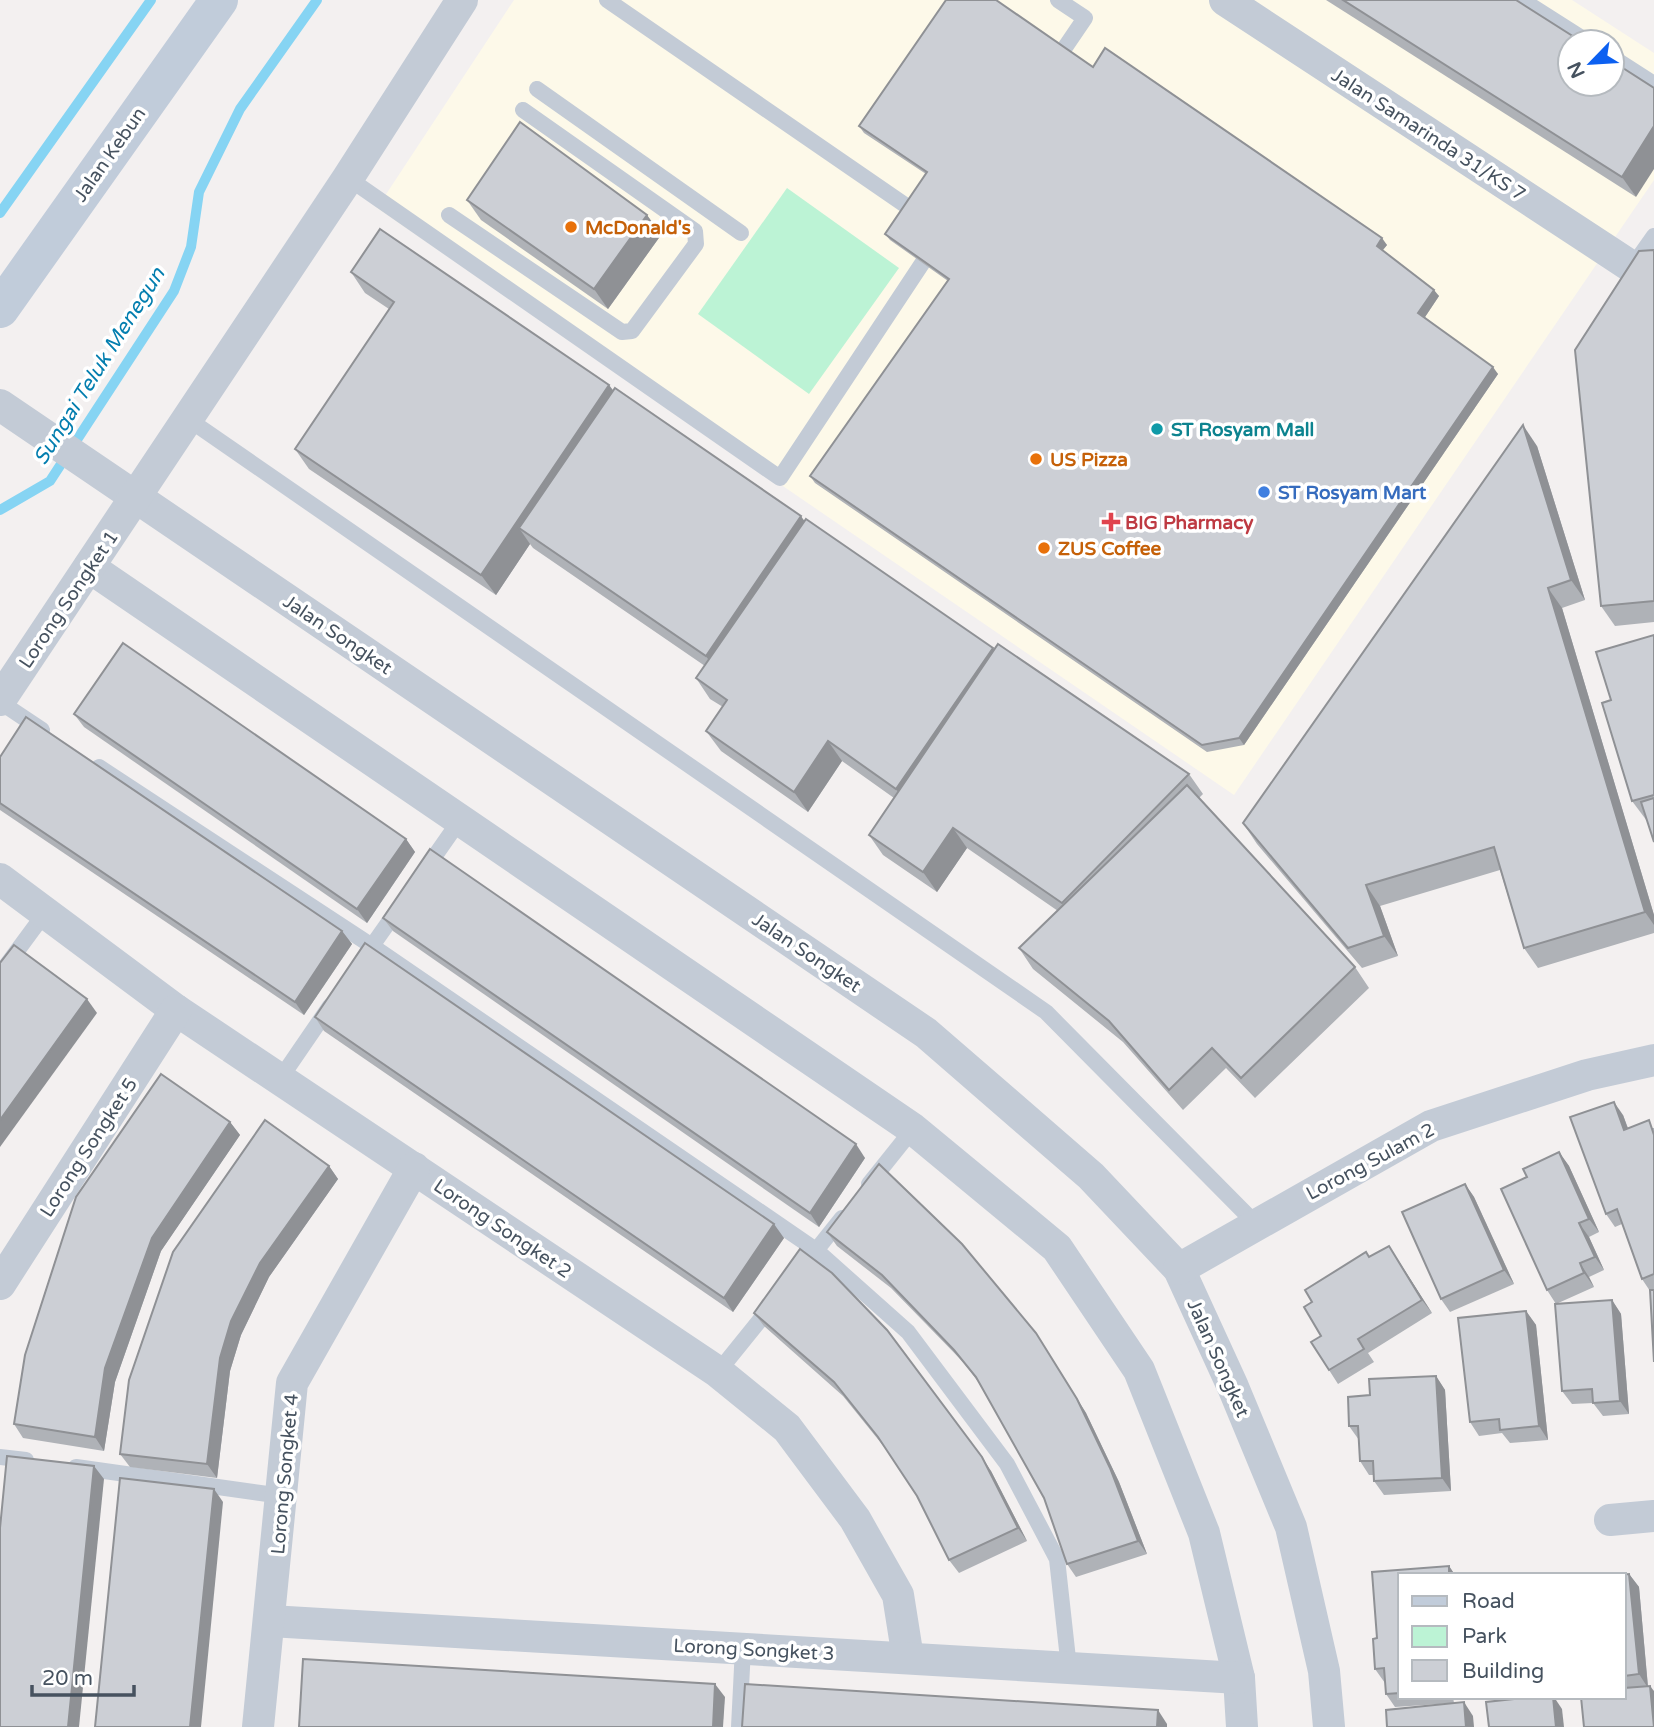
<svg xmlns="http://www.w3.org/2000/svg" width="1654" height="1727" font-family="'Varela Round',sans-serif">
  <style>
    .commercial { fill: #fdf9e9; fill-rule: evenodd }
    .green { fill: #bcf3d5 }
    .lines { fill: none; stroke-linecap: round; stroke-linejoin: round }
    .stream { stroke: #86d4f3; stroke-width: 10 }
    .service { stroke: #c3cbd6; stroke-width: 16 }
    .minor { stroke: #c3cbd6; stroke-width: 32 }
    .secondary { stroke: #c1ccda; stroke-width: 38 }
    .wall { fill: #afb2b7 }
    .shaded-wall { fill: #8f9195 }
    .building { fill: #cccfd5; stroke: #8f9195; stroke-width: 2 }
    .food-dot { fill: #e8710a; stroke: #fff; stroke-width: 2.5 }
    .culture-dot { fill: #0f9aa8; stroke: #fff; stroke-width: 2.5 }
    .shop-dot { fill: #3f7fe0; stroke: #fff; stroke-width: 2.5 }
    .health-dot { fill: #e0444e; stroke: #fff; stroke-width: 2.5 }
    .labels { text-anchor: middle; stroke-width: 7; stroke-linejoin: round; paint-order: stroke }
    .street-label { font-size: 19px; fill: #46525f; stroke: #fff }
    .food-label { font-size: 19px; font-weight: bold; fill: #c56008; stroke: #fff; text-anchor: start }
    .culture-label { font-size: 19px; font-weight: bold; fill: #0d838f; stroke: #fff; text-anchor: start }
    .shop-label { font-size: 19px; font-weight: bold; fill: #366cbe; stroke: #fff; text-anchor: start }
    .health-label { font-size: 19px; font-weight: bold; fill: #be3a42; stroke: #fff; text-anchor: start }
    .water-label { font-size: 21px; font-style: italic; fill: #037eaf; stroke: #fff }
  </style>
  <rect width="100%" height="100%" fill="#f3f0f0"/>
  <path class="commercial" d="M514 0H1572L1654 53V180L1234 795 377 208ZM1570 42H1612V84H1570Z"/>
  <polygon class="green" points="787,188 899,268 809,394 698,314"/>
  <g class="lines">
    <g class="stream">
      <polyline points="0,213 151,0"/>
      <polyline points="0,510 50,481 174,291 191,247 199,192 240,109 317,0"/>
    </g>
    <g class="service">
      <polyline points="607,0 921,216"/>
      <polyline points="1522,0 1588,42"/>
      <polyline points="1612,57 1654,84"/>
      <polyline points="1053,65 1085,18 1058,0"/>
      <polyline points="537,89 741,233"/>
      <polyline points="348,178 780,478 933,247"/>
      <polyline points="449,215 622,332 632,331 696,244 695,231 523,110"/>
      <polyline points="1632,267 1654,236"/>
      <polyline points="188,419 1046,1012 1256,1224"/>
      <polyline points="0,702 42,730"/>
      <polyline points="99,767 372,946 816,1250 908,1332 1007,1464 1057,1559 1069,1668"/>
      <polyline points="425,870 460,820"/>
      <polyline points="367,953 398,909"/>
      <polyline points="0,974 45,913"/>
      <polyline points="280,1079 330,1006"/>
      <polyline points="869,1184 913,1129"/>
      <polyline points="810,1258 842,1218"/>
      <polyline points="718,1372 772,1305"/>
      <polyline points="0,1457 26,1460"/>
      <polyline points="76,1467 282,1496"/>
      <polyline points="739,1727 743,1648"/>
    </g>
    <g class="minor">
      <polyline points="1225,0 1632,267"/>
      <polyline points="0,405 926,1033 1091,1176 1179,1269 1233,1387 1291,1527 1324,1671 1329,1727"/>
      <polyline points="89,567 913,1129 1057,1248 1139,1370 1204,1533 1239,1678 1242,1727"/>
      <polyline points="0,700 348,178 462,0"/>
      <polyline points="0,879 176,1010 718,1372 787,1428 855,1519 898,1595 908,1658"/>
      <polyline points="1179,1269 1431,1126 1587,1075 1654,1060"/>
      <polyline points="0,1284 176,1010"/>
      <polyline points="1610,1520 1654,1516"/>
      <polyline points="270,1621 1239,1678"/>
      <polyline points="258,1727 292,1383 414,1168"/>
    </g>
    <polyline class="secondary" points="0,309 219,0"/>
  </g>
  <g class="wall">
    <polygon points="1326,0 1516,0 1636,197"/>
    <polygon points="1093,67 1387,245 1383,250 1439,296 1425,317 1498,374 1244,745 1207,752 815,483 810,476 948,281 890,240 885,234 926,174 864,133 859,126"/>
    <polygon points="467,200 647,215 661,235 608,309 481,220"/>
    <polygon points="1654,250 1654,622 1615,626 1601,606"/>
    <polygon points="351,272 609,385 613,390 994,650 1189,774 1203,794 1199,798 1355,967 1369,988 1255,1098 1226,1068 1183,1110 1123,1042 1033,969 1019,948 1058,911 967,848 937,892 883,855 869,835 894,798 842,761 808,812 721,751 706,731 723,707 710,699 696,678 705,666 533,548 530,544 496,595 309,469 295,449 389,309 365,293"/>
    <polygon points="1537,446 1585,600 1562,608 1654,915 1654,933 1538,968 1524,948 1500,870 1380,906 1398,956 1362,968 1257,844 1243,823"/>
    <polygon points="1654,635 1654,842 1647,821 1632,801 1611,700"/>
    <polygon points="74,714 406,839 415,852 367,923 84,727"/>
    <polygon points="0,757 342,931 352,944 304,1015 0,810"/>
    <polygon points="383,918 865,1158 819,1227 393,931"/>
    <polygon points="315,1017 784,1238 733,1312 324,1031"/>
    <polygon points="1623,1115 1628,1128 1654,1128 1654,1362 1650,1291 1642,1279 1622,1224 1615,1227 1606,1214"/>
    <polygon points="230,1122 240,1135 161,1251 115,1382 104,1451 23,1438 14,1424"/>
    <polygon points="1559,1152 1569,1166 1599,1232 1589,1237 1604,1270 1589,1277 1594,1287 1556,1304 1547,1290 1527,1177"/>
    <polygon points="329,1166 338,1179 269,1277 241,1335 230,1371 217,1478 130,1467 120,1454"/>
    <polygon points="1465,1184 1474,1197 1514,1284 1450,1312 1441,1299"/>
    <polygon points="827,1232 1045,1347 1086,1413 1119,1482 1147,1554 1076,1577 1067,1564 1044,1498 979,1383 964,1363 891,1288 837,1246"/>
    <polygon points="1370,1257 1398,1260 1432,1313 1368,1353 1374,1362 1338,1384 1329,1370 1321,1336 1312,1302"/>
    <polygon points="1612,1300 1621,1314 1629,1414 1603,1416 1593,1403 1572,1404 1562,1391"/>
    <polygon points="1526,1311 1536,1325 1548,1440 1510,1443 1502,1433 1479,1436 1470,1422"/>
    <polygon points="754,1313 991,1471 1027,1541 959,1573 949,1560 917,1496 885,1448 843,1396 764,1326"/>
    <polygon points="1436,1376 1445,1390 1451,1491 1384,1495 1374,1481 1374,1475 1369,1475 1360,1461 1359,1440 1349,1426 1370,1395"/>
    <polygon points="1449,1566 1455,1575 1400,1575 1400,1697 1453,1697 1454,1703 1395,1707 1386,1694 1385,1683 1375,1669 1373,1639 1377,1638 1372,1572"/>
    <polygon points="1629,1574 1639,1587 1648,1686 1624,1697 1624,1575"/>
  </g>
  <g class="shaded-wall">
    <polygon points="1654,126 1654,169 1636,197 1622,177"/>
    <polygon points="647,215 661,235 608,309 594,289"/>
    <polygon points="1382,238 1387,245 1381,252 1377,246"/>
    <polygon points="1434,290 1439,296 1423,320 1418,313"/>
    <polygon points="1493,367 1498,374 1244,745 1239,738"/>
    <polygon points="609,385 623,405 519,528 530,544 496,595 481,575"/>
    <polygon points="1523,425 1537,446 1585,600 1571,580"/>
    <polygon points="801,516 815,537 720,677 706,656"/>
    <polygon points="1548,588 1562,608 1654,915 1654,925 1645,912"/>
    <polygon points="993,648 1007,668 910,809 896,789"/>
    <polygon points="828,741 842,761 808,812 794,792"/>
    <polygon points="953,828 967,848 937,892 923,872"/>
    <polygon points="406,839 415,852 367,923 357,909"/>
    <polygon points="1366,885 1380,906 1398,956 1384,936"/>
    <polygon points="342,931 352,944 304,1015 295,1002"/>
    <polygon points="87,999 97,1013 0,1147 0,1120"/>
    <polygon points="1614,1102 1623,1115 1633,1143 1624,1130"/>
    <polygon points="230,1122 240,1135 161,1251 115,1382 104,1451 95,1437 105,1368 152,1238"/>
    <polygon points="856,1144 865,1158 819,1227 810,1213"/>
    <polygon points="1559,1152 1569,1166 1599,1232 1589,1219"/>
    <polygon points="329,1166 338,1179 269,1277 241,1335 230,1371 217,1478 207,1464 220,1358 231,1321 260,1263"/>
    <polygon points="1465,1184 1474,1197 1514,1284 1504,1270"/>
    <polygon points="1579,1223 1589,1237 1604,1270 1595,1257"/>
    <polygon points="774,1224 784,1238 733,1312 724,1298"/>
    <polygon points="1389,1246 1398,1260 1432,1313 1422,1300"/>
    <polygon points="1580,1263 1589,1277 1594,1287 1584,1273"/>
    <polygon points="1612,1300 1621,1314 1629,1414 1620,1401"/>
    <polygon points="1526,1311 1536,1325 1548,1440 1539,1426"/>
    <polygon points="1036,1333 1086,1413 1119,1482 1147,1554 1138,1541"/>
    <polygon points="1436,1376 1445,1390 1451,1491 1442,1478"/>
    <polygon points="982,1457 991,1471 1027,1541 1018,1528"/>
    <polygon points="94,1466 104,1479 79,1727 68,1727"/>
    <polygon points="214,1489 223,1502 201,1727 190,1727"/>
    <polygon points="1449,1566 1455,1575 1449,1575"/>
    <polygon points="1629,1574 1639,1587 1648,1688 1639,1674"/>
    <polygon points="715,1684 725,1697 723,1727 713,1727"/>
    <polygon points="1650,1686 1654,1691 1654,1727"/>
    <polygon points="1553,1697 1554,1697 1562,1709 1564,1727 1556,1727"/>
    <polygon points="1464,1702 1473,1716 1474,1727 1466,1727"/>
    <polygon points="1158,1710 1167,1724 1167,1727 1157,1727"/>
  </g>
  <g class="building">
    <polygon points="946,0 996,0 1093,67 1105,48 1382,238 1377,246 1434,290 1418,313 1493,367 1239,738 1202,745 810,476 949,279 885,234 927,172 859,126"/>
    <polygon points="1343,0 1516,0 1582,42 1570,42 1570,84 1612,84 1612,61 1654,88 1654,126 1622,177"/>
    <polygon points="520,122 647,215 594,289 467,200"/>
    <polygon points="380,229 609,385 481,575 295,449 394,302 351,272"/>
    <polygon points="1654,250 1654,601 1601,606 1575,350 1639,251"/>
    <polygon points="615,388 801,516 706,656 519,528"/>
    <polygon points="1523,425 1571,580 1548,588 1645,912 1524,948 1494,847 1366,885 1384,936 1348,948 1243,823"/>
    <polygon points="806,519 993,648 896,789 828,741 794,792 706,731 727,700 696,678"/>
    <polygon points="1654,635 1654,795 1632,801 1602,703 1611,700 1596,652"/>
    <polygon points="123,643 406,839 357,909 74,714"/>
    <polygon points="998,644 1189,774 1062,903 953,828 923,872 869,835"/>
    <polygon points="26,717 342,931 295,1002 0,803 0,757"/>
    <polygon points="1187,785 1355,967 1241,1078 1212,1048 1169,1090 1109,1021 1019,948"/>
    <polygon points="1654,798 1654,842 1641,802"/>
    <polygon points="430,849 856,1144 810,1213 383,918"/>
    <polygon points="365,943 774,1224 724,1298 315,1017"/>
    <polygon points="14,945 87,999 0,1120 0,963"/>
    <polygon points="161,1074 230,1122 152,1238 105,1368 95,1437 14,1424 25,1355 76,1197"/>
    <polygon points="1614,1102 1624,1130 1649,1120 1654,1135 1654,1274 1642,1279 1617,1209 1606,1214 1570,1117"/>
    <polygon points="265,1120 329,1166 260,1263 231,1321 220,1358 207,1464 120,1454 129,1380 173,1252"/>
    <polygon points="1559,1152 1589,1219 1579,1223 1595,1257 1580,1263 1584,1273 1547,1290 1501,1189 1527,1177 1523,1169"/>
    <polygon points="879,1164 962,1244 1036,1333 1077,1399 1110,1468 1138,1541 1067,1564 1044,1498 976,1377 954,1350 882,1275 827,1232"/>
    <polygon points="1465,1184 1504,1270 1441,1299 1402,1212"/>
    <polygon points="1389,1246 1422,1300 1358,1339 1364,1349 1329,1370 1311,1342 1321,1336 1304,1307 1312,1302 1305,1290 1366,1252 1369,1257"/>
    <polygon points="800,1249 832,1273 887,1330 982,1457 1018,1528 949,1560 917,1496 878,1437 834,1382 754,1313"/>
    <polygon points="1650,1290 1654,1290 1654,1362"/>
    <polygon points="1612,1300 1620,1401 1593,1403 1592,1389 1562,1391 1555,1304"/>
    <polygon points="1526,1311 1539,1426 1500,1430 1499,1419 1470,1422 1458,1318"/>
    <polygon points="1436,1376 1442,1478 1374,1481 1373,1461 1360,1461 1358,1426 1349,1426 1348,1397 1370,1395 1369,1379"/>
    <polygon points="7,1456 94,1466 68,1727 0,1727 0,1528"/>
    <polygon points="120,1478 214,1489 190,1727 95,1727"/>
    <polygon points="1449,1566 1449,1575 1400,1575 1400,1693 1386,1694 1384,1668 1375,1669 1373,1639 1377,1638 1372,1572"/>
    <polygon points="1629,1574 1639,1674 1624,1676 1624,1575 1618,1575"/>
    <polygon points="303,1659 715,1684 713,1727 299,1727"/>
    <polygon points="745,1684 1158,1710 1157,1727 742,1727"/>
    <polygon points="1650,1686 1654,1727 1584,1727 1581,1697 1624,1697 1624,1688"/>
    <polygon points="1534,1697 1553,1697 1556,1727 1489,1727 1486,1702"/>
    <polygon points="1464,1702 1466,1727 1387,1727 1386,1710"/>
  </g>
  <g class="food-dot">
    <circle cx="571" cy="227" r="7"/>
    <circle cx="1036" cy="459" r="7"/>
    <circle cx="1044" cy="548" r="7"/>
  </g>
  <circle class="culture-dot" cx="1157" cy="429" r="7"/>
  <circle class="shop-dot" cx="1264" cy="492" r="7"/>
  <path class="health-dot" d="M1107.5 511.5h7v7h7v7h-7v7h-7v-7h-7v-7h7z"/>
  <g class="labels">
    <g class="street-label">
      <text transform="translate(1429 134) rotate(33)" y="7">Jalan Samarinda 31/KS 7</text>
      <text transform="translate(109 154) rotate(-55)" y="7">Jalan Kebun</text>
      <text transform="translate(68 599) rotate(-56)" y="7">Lorong Songket 1</text>
      <text transform="translate(338 634) rotate(34)" y="7">Jalan Songket</text>
      <text transform="translate(807 952) rotate(34)" y="7">Jalan Songket</text>
      <text transform="translate(88 1147) rotate(-57)" y="7">Lorong Songket 5</text>
      <text transform="translate(1370 1161) rotate(-28)" y="7">Lorong Sulam 2</text>
      <text transform="translate(503 1228) rotate(34)" y="7">Lorong Songket 2</text>
      <text transform="translate(1219 1358) rotate(66)" y="7">Jalan Songket</text>
      <text transform="translate(284 1474) rotate(-85)" y="7">Lorong Songket 4</text>
      <text transform="translate(754 1649) rotate(3)" y="7">Lorong Songket 3</text>
    </g>
    <g class="food-label">
      <text x="585" y="234">McDonald's</text>
      <text x="1050" y="466">US Pizza</text>
      <text x="1058" y="555">ZUS Coffee</text>
    </g>
    <g class="culture-label">
      <text x="1171" y="436">ST Rosyam Mall</text>
    </g>
    <g class="shop-label">
      <text x="1278" y="499">ST Rosyam Mart</text>
    </g>
    <g class="health-label">
      <text x="1125" y="529">BIG Pharmacy</text>
    </g>
    <g class="water-label">
      <text transform="translate(99 366) rotate(-58)" y="7">Sungai Teluk Menegun</text>
    </g>
  </g>
  <rect x="1398" y="1573" width="228" height="126" fill="#ffffff" stroke="#b5babf" stroke-width="2"/>
  <rect x="1412" y="1596" width="35" height="10" fill="#c1ccda" stroke="#b5babf" stroke-width="2"/>
  <text x="1462" y="1608" font-size="21" fill="#46525f">Road</text>
  <rect x="1412" y="1626" width="35" height="21" fill="#bcf3d5" stroke="#b5babf" stroke-width="2"/>
  <text x="1462" y="1643" font-size="21" fill="#46525f">Park</text>
  <rect x="1412" y="1660" width="35" height="21" fill="#cccfd5" stroke="#b5babf" stroke-width="2"/>
  <text x="1462" y="1678" font-size="21" fill="#46525f">Building</text>
  <g transform="translate(1591 63) rotate(245)"><circle r="33" fill="#ffffff" stroke="#b5babf" stroke-width="2"/>
  <path d="M0-5L12 26L0 18L-12 26Z" fill="#0c60f1"/>
  <text y="-10" font-size="19" font-weight="bold" text-anchor="middle" fill="#46525f">N</text>
  </g>
  <path d="M32 1685v10h102v-10" fill="none" stroke="#46525f" stroke-width="3.5"/>
  <text x="42" y="1685" font-size="21" fill="#46525f" stroke="#ffffff" stroke-width="5" paint-order="stroke">20 m</text>
</svg>
